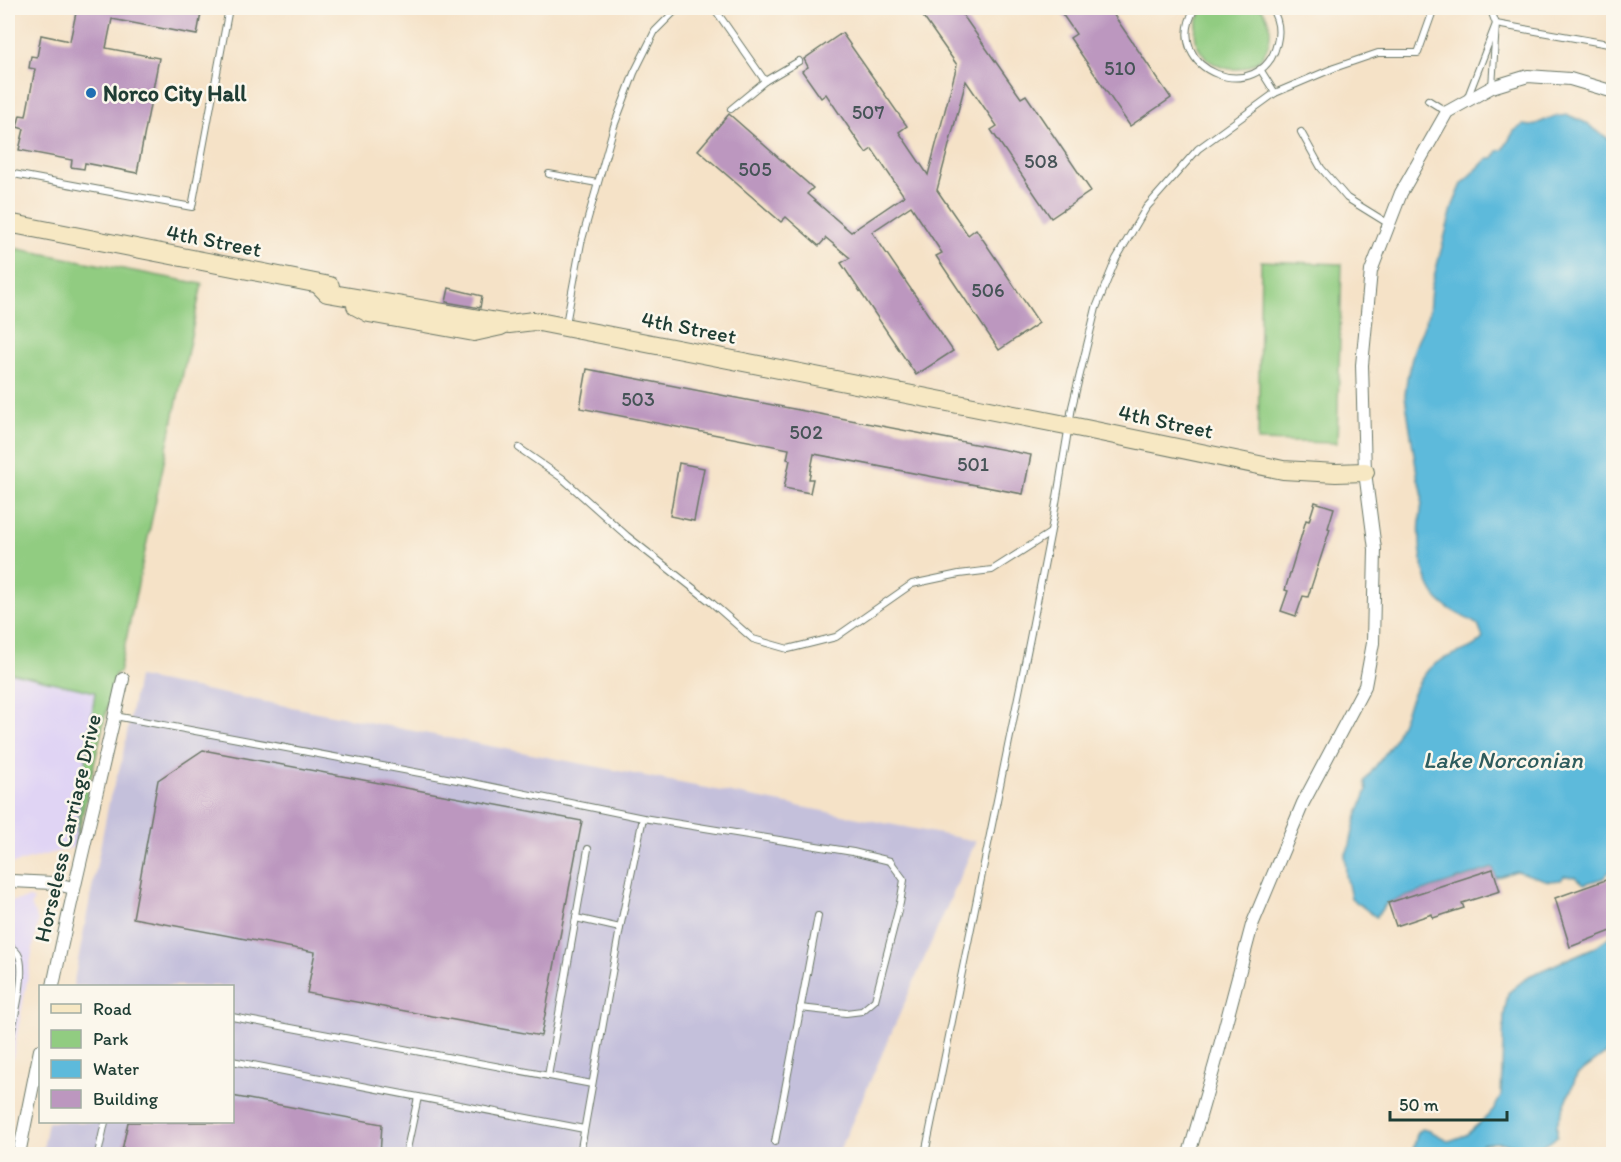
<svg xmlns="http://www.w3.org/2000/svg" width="1621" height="1162" font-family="Itim,sans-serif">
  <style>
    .built { fill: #e0d4f4 }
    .industrial { fill: #c4c0db }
    .green { fill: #91cc81; stroke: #58845a; stroke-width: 1.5 }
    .water { fill: #5dbadb; stroke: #3e7c88; stroke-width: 1.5 }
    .building { fill: #bc97bf }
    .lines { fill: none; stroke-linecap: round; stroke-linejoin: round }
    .lane-casing { stroke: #6a7767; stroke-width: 8 }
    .street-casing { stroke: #6a7767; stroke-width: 14 }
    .secondary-casing { stroke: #6a7767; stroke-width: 20 }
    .lane { stroke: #fff; stroke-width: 6 }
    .street { stroke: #fff; stroke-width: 12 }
    .secondary { stroke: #f7e8c3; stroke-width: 18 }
    .poi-dot { fill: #1f6fb2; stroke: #fbf7ec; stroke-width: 2 }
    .labels { text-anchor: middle; stroke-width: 5; stroke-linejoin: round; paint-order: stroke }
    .number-label { font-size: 20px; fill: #465457 }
    .poi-label { font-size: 22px; font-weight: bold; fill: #1f3d34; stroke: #fbf7ec; text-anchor: start }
    .street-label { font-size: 22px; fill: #1f3d34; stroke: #fbf7ec }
    .water-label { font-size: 24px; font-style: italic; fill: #2e5c5e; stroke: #fbf7ec }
  </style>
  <rect width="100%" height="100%" fill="#fbf7ec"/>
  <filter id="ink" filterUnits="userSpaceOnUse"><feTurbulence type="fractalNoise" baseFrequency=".0167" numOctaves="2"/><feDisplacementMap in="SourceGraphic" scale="12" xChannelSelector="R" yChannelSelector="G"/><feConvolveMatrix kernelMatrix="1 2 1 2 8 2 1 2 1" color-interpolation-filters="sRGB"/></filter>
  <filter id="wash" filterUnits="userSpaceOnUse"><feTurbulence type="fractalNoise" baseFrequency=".008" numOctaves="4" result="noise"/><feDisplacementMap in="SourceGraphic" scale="24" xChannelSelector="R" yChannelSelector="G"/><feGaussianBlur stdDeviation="1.35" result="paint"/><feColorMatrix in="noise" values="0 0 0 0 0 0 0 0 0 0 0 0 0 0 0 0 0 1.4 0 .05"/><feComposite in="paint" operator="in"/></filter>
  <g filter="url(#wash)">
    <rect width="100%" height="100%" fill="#f5e2c7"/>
    <g class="built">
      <polygon points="8,672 95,691 75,847 8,865"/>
      <polygon points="30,898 34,900 31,905 38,921 8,1084 8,902"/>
    </g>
    <polygon class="industrial" points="138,677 976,841 838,1154 42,1154 48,1122 232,1122 232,986 73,986 110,797 121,764"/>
    <g class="green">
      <path d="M1204 8H1261C1269 18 1272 29 1269 42 1255 95 1168 63 1204 8Z"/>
      <polygon points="8,247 202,284 119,673 115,674 75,847 95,692 8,672"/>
      <polygon points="1261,261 1342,264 1337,443 1258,441"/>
    </g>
    <g class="water">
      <path d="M1568 115 1584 122 1613 142V868L1603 878 1584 884 1576 877 1564 876 1561 880 1549 881 1516 871 1496 878 1493 868 1387 903 1376 917 1351 898 1346 875 1345 856 1350 845 1355 822 1367 790 1365 782C1373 767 1386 755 1394 740 1406 716 1410 691 1428 670 1442 654 1471 653 1483 638L1478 625C1466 617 1453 613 1442 603 1422 587 1418 545 1420 520 1421 504 1426 494 1418 480L1405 396 1407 378 1414 350 1429 313 1431 288 1453 205 1462 184 1488 158H1493L1498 151 1503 150 1514 131 1523 125 1531 126 1553 117Z"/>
      <path d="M1613 934V1048L1577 1075 1557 1124V1136C1532 1162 1511 1136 1482 1144L1476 1154H1412L1417 1134 1422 1129 1430 1131 1449 1141 1466 1135 1493 1111 1501 1096 1504 1015 1508 993 1529 976 1595 947Z"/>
    </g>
    <g id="blocks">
      <g class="building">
        <polygon points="77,8 202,8 197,35 112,19 106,48 159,58 137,173 85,163 84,169 71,167 72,160 19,150 24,129 17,127 20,115 26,116 35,69 29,68 31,56 37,57 41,35 70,41"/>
        <polygon points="917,8 958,8 1021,98 1026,95 1091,191 1051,218 991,130 997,126 966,81 937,190 968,235 976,229 1039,323 999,350 936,256 942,253 911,206 872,232 953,351 916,375 841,263 850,258 826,238 819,246 786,217 781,222 698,150 729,114 813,188 807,194 851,232 904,196 872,149 866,153 826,94 821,98 802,71 808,67 804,59 842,33 907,126 899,132 928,175 957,65"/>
        <polygon points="1058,8 1109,8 1171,98 1130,126 1070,38 1076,34"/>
        <polygon points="449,288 482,296 480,308 446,302"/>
        <polygon points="587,369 1031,455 1023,494 814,454 809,479 813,479 810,493 784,488 790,460 787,459 789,449 580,408"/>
        <polygon points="679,463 704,468 694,521 670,516"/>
        <polygon points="1315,502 1334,508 1328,528 1330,529 1308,597 1303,596 1296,616 1281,611 1288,591 1285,590 1306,520 1309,521"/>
        <polygon points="203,750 582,821 541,1036 307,993 315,952 133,918 158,780"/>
        <polygon points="1493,869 1500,891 1462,903 1464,908 1433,918 1432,914 1396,926 1388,903"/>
        <polygon points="1614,877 1614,930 1570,947 1555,898"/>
        <polygon points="232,1096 382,1124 380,1155 121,1155 128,1122 232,1122"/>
      </g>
    </g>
  </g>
  <g filter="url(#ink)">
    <use href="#blocks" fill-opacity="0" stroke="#6a7767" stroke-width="1.5"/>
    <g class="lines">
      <g class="lane-casing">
        <g id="lane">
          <polyline points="714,8 765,81 799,61"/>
          <path d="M1195 8C1159 72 1262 108 1277 43 1280 31 1278 18 1271 8"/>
          <polyline points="1496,24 1614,45"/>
          <polyline points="1492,87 1496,24 1492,13 1493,8"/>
          <polyline points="1275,93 1334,68 1378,53 1418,53 1434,8"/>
          <polyline points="1467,99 1496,24"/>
          <polyline points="1428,100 1447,112"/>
          <polyline points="731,109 765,81"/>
          <polyline points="1301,132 1321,168 1347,198 1389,224"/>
          <polyline points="8,173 192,207 229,8"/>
          <polyline points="549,174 597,183"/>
          <polyline points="566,324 581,243 614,126 634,73 655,31 678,8"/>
          <polyline points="519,448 562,478 627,536 712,603 753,639 788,649 836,637 912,584 959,574 992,570 1050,533"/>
          <polyline points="115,716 468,782 643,818 853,852 890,861 904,880 900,903 875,1000 862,1011 846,1013 800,1008"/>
          <polyline points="576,918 620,928"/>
          <path d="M8 945C11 947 16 951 18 954 28 970 12 1028 8 1047"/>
          <polyline points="232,1017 592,1084"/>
          <polyline points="232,1061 584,1129"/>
          <polyline points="548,1076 588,849"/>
          <polyline points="775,1142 818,916"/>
          <polyline points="98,1154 105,1122"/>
          <polyline points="406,1154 418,1097"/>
          <polyline points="580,1154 620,928 643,818"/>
          <polyline points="925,1154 1030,638 1054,515 1072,407 1096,308 1116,259 1146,208 1198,149 1275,93 1260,69"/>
        </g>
      </g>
      <g class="street-casing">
        <g id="street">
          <polyline points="8,883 12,881 53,883 73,888"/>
          <path d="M53 986C74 883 100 781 123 679"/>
          <polyline points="19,1154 40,1050"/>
          <polyline points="1189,1154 1215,1064 1252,925 1303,803 1365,686 1373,643 1375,549 1365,472 1362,365 1371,271 1401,193 1447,112 1492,87 1528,76 1570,79 1614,92"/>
        </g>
      </g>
      <g class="secondary-casing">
        <g id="secondary">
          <polyline points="8,223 330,286"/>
          <polyline points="320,286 327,293 509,324 534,321 1086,429 1283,470 1336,473 1365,472"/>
          <polyline points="356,306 369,313 474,332 501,326"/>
        </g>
      </g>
      <use href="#lane" class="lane"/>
      <use href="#street" class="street"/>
      <use href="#secondary" class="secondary"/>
    </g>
  </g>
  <circle class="poi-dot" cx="91" cy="93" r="6"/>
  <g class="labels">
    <g class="number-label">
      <text x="1120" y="75">510</text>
      <text x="868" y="119">507</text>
      <text x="1041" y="168">508</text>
      <text x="755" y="176">505</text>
      <text x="988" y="297">506</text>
      <text x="638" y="406">503</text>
      <text x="806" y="439">502</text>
      <text x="973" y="471">501</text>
    </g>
    <g class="poi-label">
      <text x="103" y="101">Norco City Hall</text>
    </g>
    <g class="street-label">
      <text transform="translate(214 240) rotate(11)" y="8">4th Street</text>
      <text transform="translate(689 327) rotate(11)" y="8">4th Street</text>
      <text transform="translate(1166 421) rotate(12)" y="8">4th Street</text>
      <text transform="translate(67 828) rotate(-77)" y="8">Horseless Carriage Drive</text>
    </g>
    <g class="water-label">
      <text x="1503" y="768">Lake Norconian</text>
    </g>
  </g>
  <rect width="1621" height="1162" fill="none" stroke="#fbf7ec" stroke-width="30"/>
  <rect x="39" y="985" width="195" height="138" fill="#fbf7ec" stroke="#a3ada2" stroke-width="1.5"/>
  <rect x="51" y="1004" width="30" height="9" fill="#f7e8c3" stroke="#a3ada2" stroke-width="1.5"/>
  <text x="93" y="1015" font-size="18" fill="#1f3d34">Road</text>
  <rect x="51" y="1030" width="30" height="18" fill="#91cc81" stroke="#a3ada2" stroke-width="1.5"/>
  <text x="93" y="1045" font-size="18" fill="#1f3d34">Park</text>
  <rect x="51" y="1060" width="30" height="18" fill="#5dbadb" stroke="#a3ada2" stroke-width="1.5"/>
  <text x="93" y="1075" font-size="18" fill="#1f3d34">Water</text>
  <rect x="51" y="1090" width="30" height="18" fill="#bc97bf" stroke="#a3ada2" stroke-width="1.5"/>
  <text x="93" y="1105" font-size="18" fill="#1f3d34">Building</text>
  <path d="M1390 1111v9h117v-9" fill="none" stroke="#1f3d34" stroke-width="3"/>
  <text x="1399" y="1111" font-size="18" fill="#1f3d34" stroke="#fbf7ec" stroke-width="4.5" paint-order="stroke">50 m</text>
</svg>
